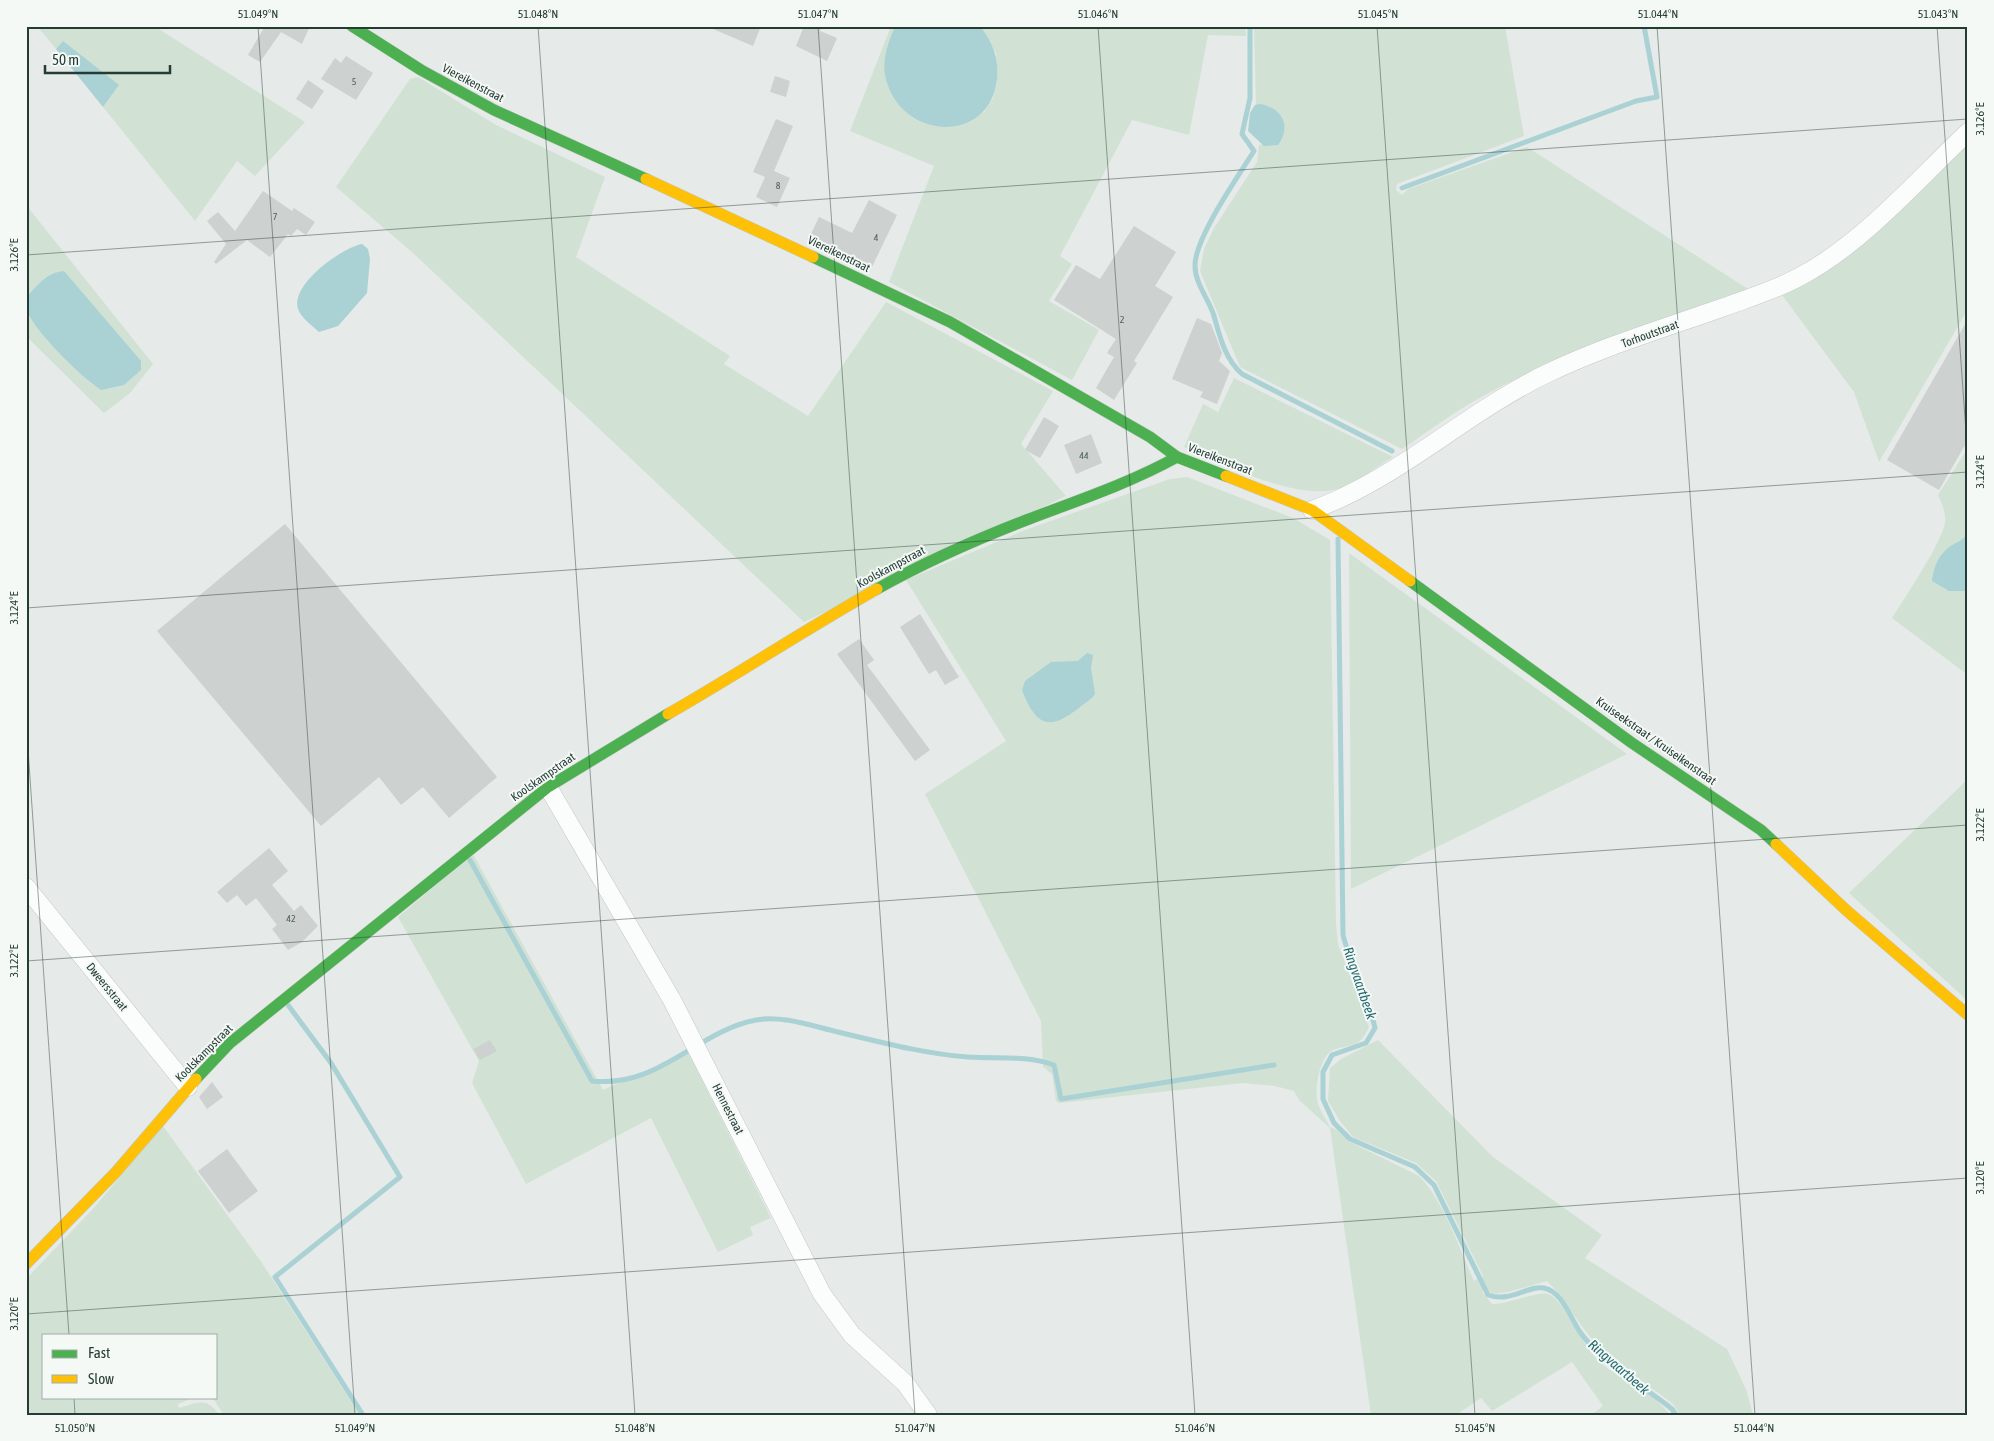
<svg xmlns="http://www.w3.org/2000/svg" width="1994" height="1441" font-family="'Asap Condensed',sans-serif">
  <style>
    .green { fill: #d1e2d5 }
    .water { fill: #aad1d4 }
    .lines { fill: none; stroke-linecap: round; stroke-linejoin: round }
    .stream { stroke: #aad1d4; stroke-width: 5 }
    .building { fill: #cdd1cf }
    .street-casing { stroke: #c3c7c5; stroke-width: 19 }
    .fast-casing { stroke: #c2c8c5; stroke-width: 12 }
    .slow-casing { stroke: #c2c8c5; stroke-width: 12 }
    .street { stroke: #fbfcfc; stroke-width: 18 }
    .fast { stroke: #4caf50; stroke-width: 11 }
    .slow { stroke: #ffc107; stroke-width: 11 }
    .ticks { fill: none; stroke: #253c35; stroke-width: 1; stroke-opacity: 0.45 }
    .labels { text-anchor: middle; stroke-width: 4; stroke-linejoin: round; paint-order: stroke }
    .number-label { font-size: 10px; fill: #50625c }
    .street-label { font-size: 12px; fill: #253c35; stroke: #f4f9f6 }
    .water-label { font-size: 14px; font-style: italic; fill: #246b73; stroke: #f4f9f6 }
    .neatline { fill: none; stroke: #253c35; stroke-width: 2 }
    .ticks-label { font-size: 12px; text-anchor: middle; fill: #253c35 }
  </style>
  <rect width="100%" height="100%" fill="#e6eae8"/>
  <g class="green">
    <polygon points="37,26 161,26 159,29 305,122 255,176 237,161 195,221 103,107 118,86 63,42 56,49"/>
    <polygon points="891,26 895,26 887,49 957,125 984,112 993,98 997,83 996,53 980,26 1245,26 1246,36 1208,35 1189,135 1132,120 1060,256 1072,264 1049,301 1099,330 1072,380 889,282 934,166 850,131"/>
    <path d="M1254 26H1505L1524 136 1397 184 1396 190 1402 195 1408 189 1527 147 1748 289C1659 320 1568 350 1485 395 1456 410 1429 431 1402 449L1240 367 1200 271 1204 249 1214 228 1257 162 1259 145 1270 142 1256 106Z"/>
    <polygon points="418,77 496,125 605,177 576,257 730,356 724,364 808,416 886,302 1053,391 1021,444 1066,496 804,622 413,253 336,187 410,79"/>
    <polygon points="1968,141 1968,309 1879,462 1854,392 1782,295 1820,275"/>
    <polygon points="26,205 153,364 130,393 104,413 26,336 26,302 28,315 74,367 93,385 124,385 141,370 33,290 26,297"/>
    <path d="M1234 378 1393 457C1378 466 1361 480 1344 487 1300 504 1226 465 1184 447L1203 404 1218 412Z"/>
    <path d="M1968 448V675L1892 618C1904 599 1943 541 1945 522 1946 512 1942 504 1938 495Z"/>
    <path d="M1187 477 1293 518 1330 540 1336 924 1338 944 1369 1027C1357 1051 1354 1042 1333 1050 1320 1056 1315 1086 1317 1099 1318 1108 1326 1119 1330 1127L1340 1131 1348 1141 1419 1176C1444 1201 1459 1248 1474 1281L1483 1276 1436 1181 1416 1163 1353 1137 1340 1121 1328 1101 1330 1068 1341 1059 1378 1040 1493 1157 1602 1235 1585 1258 1727 1349 1746 1389 1753 1415H1680L1673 1404C1648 1385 1619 1366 1597 1344 1577 1324 1567 1300 1547 1281L1508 1292 1492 1294 1487 1289 1482 1292 1492 1304C1507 1304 1539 1291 1548 1294 1562 1298 1580 1338 1590 1351 1606 1373 1634 1382 1654 1398 1660 1403 1665 1409 1670 1415H1591L1603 1406 1572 1362 1492 1411 1481 1398 1456 1415H1371L1330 1128 1299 1100 1294 1091 1275 1086 1243 1083 1059 1103 1056 1101 1052 1074 1043 1067 1041 1021 925 794 1006 741 906 580 1025 530 1170 479Z"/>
    <polygon points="1349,553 1627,754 1351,889"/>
    <polygon points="1968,779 1968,1001 1849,893"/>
    <polygon points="473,854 603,1090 688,1052 771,1218 750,1227 753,1235 718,1252 651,1118 526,1184 472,1083 479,1061 398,917"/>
    <path d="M163 1126 262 1263 360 1415H224L212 1397H216V1335H44V1397H196L178 1404 179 1408C197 1403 207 1396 219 1415H167L166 1412 162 1415H26V1279L92 1210Z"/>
  </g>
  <g class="water">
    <path d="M895 26H980C993 43 999 58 997 79 990 146 898 141 885 75 882 58 889 41 895 26Z"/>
    <polygon points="63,41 119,85 103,107 56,49"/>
    <path d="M1259 104C1282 107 1292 126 1278 145L1264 146 1248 131 1250 113 1255 105Z"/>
    <path d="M362 244 368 249 370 259 367 293 338 326 319 332C313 326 301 318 298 309 290 285 341 248 362 244Z"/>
    <path d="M64 271 141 361V370L124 385 101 390C80 376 43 339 30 317 26 312 26 303 26 297 39 285 45 273 64 271Z"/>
    <path d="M1968 533V591H1949L1932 581C1933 569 1938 556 1948 548 1955 542 1962 542 1968 533Z"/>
    <path d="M1087 653 1093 655 1091 668 1095 694 1093 697C1061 722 1041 741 1022 690L1025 681 1051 662 1078 661Z"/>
  </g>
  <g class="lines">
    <g class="stream">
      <path d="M1250 26V98L1242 134 1254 151C1239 175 1194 239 1195 266 1195 284 1209 299 1214 316 1220 337 1225 359 1242 374L1392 451"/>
      <polyline points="1402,188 1636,101 1657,97 1644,26"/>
      <path d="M1338 539 1343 935C1351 967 1368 996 1375 1028L1366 1043 1332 1055 1323 1072V1099L1334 1123 1350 1139 1415 1167 1434 1185 1488 1295C1512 1303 1527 1285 1544 1288 1562 1291 1571 1319 1580 1332 1600 1361 1643 1386 1672 1409L1676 1415"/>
      <path d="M470 860 592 1081C660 1088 697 1031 756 1020 782 1015 812 1026 838 1032 880 1042 925 1054 968 1057 998 1059 1027 1055 1054 1065L1061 1099 1274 1065"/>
      <polyline points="288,1005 331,1063 400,1177 275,1277 363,1415"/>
    </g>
  </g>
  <g class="building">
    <polygon points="265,26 310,26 302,44 281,32 260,62 248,55"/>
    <polygon points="706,26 761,26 753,46"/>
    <polygon points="804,26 821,26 820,31 837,38 827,61 796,46"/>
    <polygon points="346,56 373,73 356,100 321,79 335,58 341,63"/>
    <polygon points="775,76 790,81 786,97 770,92"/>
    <polygon points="308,80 324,91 312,109 296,99"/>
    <polygon points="776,119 793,126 774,171 790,178 777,207 756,197 765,177 753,172"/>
    <polygon points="263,191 292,211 294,208 315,222 306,235 297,229 291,236 288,234 270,257 247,240 216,264 214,262 226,244 207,221 218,212 235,231"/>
    <polygon points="869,200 897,215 871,269 809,238 819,217 852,233"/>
    <polygon points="1134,226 1176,252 1155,286 1173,297 1134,361 1137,363 1114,400 1096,388 1114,357 1107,353 1116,339 1054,300 1076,265 1100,279"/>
    <polygon points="1197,318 1211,324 1222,353 1219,361 1230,371 1217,404 1200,397 1203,392 1172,379"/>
    <polygon points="1968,319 1968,440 1939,490 1887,460"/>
    <polygon points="1044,417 1059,426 1040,458 1025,450"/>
    <polygon points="1091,434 1102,463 1076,474 1064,445"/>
    <polygon points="285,524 497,777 449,818 423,787 401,805 379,777 321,826 157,631"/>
    <polygon points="920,614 959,677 945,685 936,670 929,674 900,627"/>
    <polygon points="859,639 874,660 867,665 930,750 915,761 837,654"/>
    <polygon points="269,848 288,871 272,885 294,911 301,905 318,926 302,942 288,950 272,929 277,925 256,898 246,906 237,895 227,903 217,892"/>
    <polygon points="490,1040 497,1051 480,1060 473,1049"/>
    <polygon points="212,1082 223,1097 207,1109 199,1097"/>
    <polygon points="227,1149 258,1191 229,1213 198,1171"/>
  </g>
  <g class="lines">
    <g class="street-casing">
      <g id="street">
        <path d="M1312 510C1397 480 1466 412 1548 373 1604 346 1665 328 1724 307 1749 298 1775 290 1799 277 1861 245 1917 180 1968 132"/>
        <polyline points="548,787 672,1000 822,1294 852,1335 905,1383 928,1415"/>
        <polyline points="26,887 188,1087"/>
      </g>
    </g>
    <g class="fast-casing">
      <g id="fast">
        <polyline points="352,26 421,70 494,110 646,179"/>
        <polyline points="813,257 950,322 1150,437 1177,457 1226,476"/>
        <polyline points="1410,581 1632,743 1761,830 1776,844"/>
        <path d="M877 589C925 562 977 539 1029 519 1079 500 1130 483 1177 457"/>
        <polyline points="196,1079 230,1043 548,787 668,714"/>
      </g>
    </g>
    <g class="slow-casing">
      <g id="slow">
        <polyline points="646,179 813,257"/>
        <polyline points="1226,476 1312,510 1410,581"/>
        <path d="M668 714C738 674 806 629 877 589"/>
        <polyline points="1776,844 1846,910 1968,1015"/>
        <polyline points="26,1264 116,1172 196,1079"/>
      </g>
    </g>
    <use href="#street" class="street"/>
    <use href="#fast" class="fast"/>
    <use href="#slow" class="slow"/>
  </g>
  <path class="ticks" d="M258 26 355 1415M538 26 635 1415M818 26 915 1415M1098 26 1195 1415M1377 26 1475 1415M1657 26 1755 1415M1937 26 1968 460M26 255 1968 119M26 608 1968 472M26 721 69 1335M26 961 1968 825M26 1314 1968 1178M74 1397 75 1415"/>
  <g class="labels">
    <g class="number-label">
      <text x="354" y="85">5</text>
      <text x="778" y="189">8</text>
      <text x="275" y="220">7</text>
      <text x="876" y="241">4</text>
      <text x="1122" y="323">2</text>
      <text x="1084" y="459">44</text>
      <text x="291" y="922">42</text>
    </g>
    <g class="street-label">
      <text transform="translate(473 83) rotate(28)" y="4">Viereikenstraat</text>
      <text transform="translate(839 254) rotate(26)" y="4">Viereikenstraat</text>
      <text transform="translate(1650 334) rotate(-20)" y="4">Torhoutstraat</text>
      <text transform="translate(1220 459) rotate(21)" y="4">Viereikenstraat</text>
      <text transform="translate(891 567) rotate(-28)" y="4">Koolskampstraat</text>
      <text transform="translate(1656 741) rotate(35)" y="4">Kruiseekstraat / Kruiseikenstraat</text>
      <text transform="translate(543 777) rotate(-35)" y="4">Koolskampstraat</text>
      <text transform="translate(107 987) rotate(51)" y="4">Dweersstraat</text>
      <text transform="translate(204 1053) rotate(-45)" y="4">Koolskampstraat</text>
      <text transform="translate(728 1109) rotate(63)" y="4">Hennestraat</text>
    </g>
    <g class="water-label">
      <text transform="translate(1360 983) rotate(71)" y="5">Ringvaartbeek</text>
      <text transform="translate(1619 1367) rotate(41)" y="5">Ringvaartbeek</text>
    </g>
  </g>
  <rect width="1994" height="1441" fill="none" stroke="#f4f9f6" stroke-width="55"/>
  <rect x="42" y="1334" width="175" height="65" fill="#f4f9f6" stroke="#a1ada9"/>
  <rect x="52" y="1350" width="25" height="8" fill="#4caf50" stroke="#a1ada9"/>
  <text x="88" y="1358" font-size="15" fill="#253c35">Fast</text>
  <rect x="52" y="1375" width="25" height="8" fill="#ffc107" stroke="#a1ada9"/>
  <text x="88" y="1384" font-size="15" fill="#253c35">Slow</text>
  <path d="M45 65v8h125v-8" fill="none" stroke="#253c35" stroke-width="2.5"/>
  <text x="52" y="65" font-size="15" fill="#253c35" stroke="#f4f9f6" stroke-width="4" paint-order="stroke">50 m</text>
  <rect x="28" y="28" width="1938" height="1386" class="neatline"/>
  <g class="ticks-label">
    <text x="258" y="18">51.049°N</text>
    <text x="538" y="18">51.048°N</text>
    <text x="818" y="18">51.047°N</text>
    <text x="1098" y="18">51.046°N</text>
    <text x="1378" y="18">51.045°N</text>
    <text x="1658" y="18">51.044°N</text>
    <text x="1938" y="18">51.043°N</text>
    <text transform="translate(1980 119) rotate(-90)" y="4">3.126°E</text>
    <text transform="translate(14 255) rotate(-90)" y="4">3.126°E</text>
    <text transform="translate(1980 472) rotate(-90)" y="4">3.124°E</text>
    <text transform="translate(14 608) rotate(-90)" y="4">3.124°E</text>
    <text transform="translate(1980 825) rotate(-90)" y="4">3.122°E</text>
    <text transform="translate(14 961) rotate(-90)" y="4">3.122°E</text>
    <text transform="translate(1980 1178) rotate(-90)" y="4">3.120°E</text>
    <text transform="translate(14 1314) rotate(-90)" y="4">3.120°E</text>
    <text x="75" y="1432">51.050°N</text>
    <text x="355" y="1432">51.049°N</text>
    <text x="635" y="1432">51.048°N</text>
    <text x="915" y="1432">51.047°N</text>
    <text x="1195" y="1432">51.046°N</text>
    <text x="1475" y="1432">51.045°N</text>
    <text x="1754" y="1432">51.044°N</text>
  </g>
</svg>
